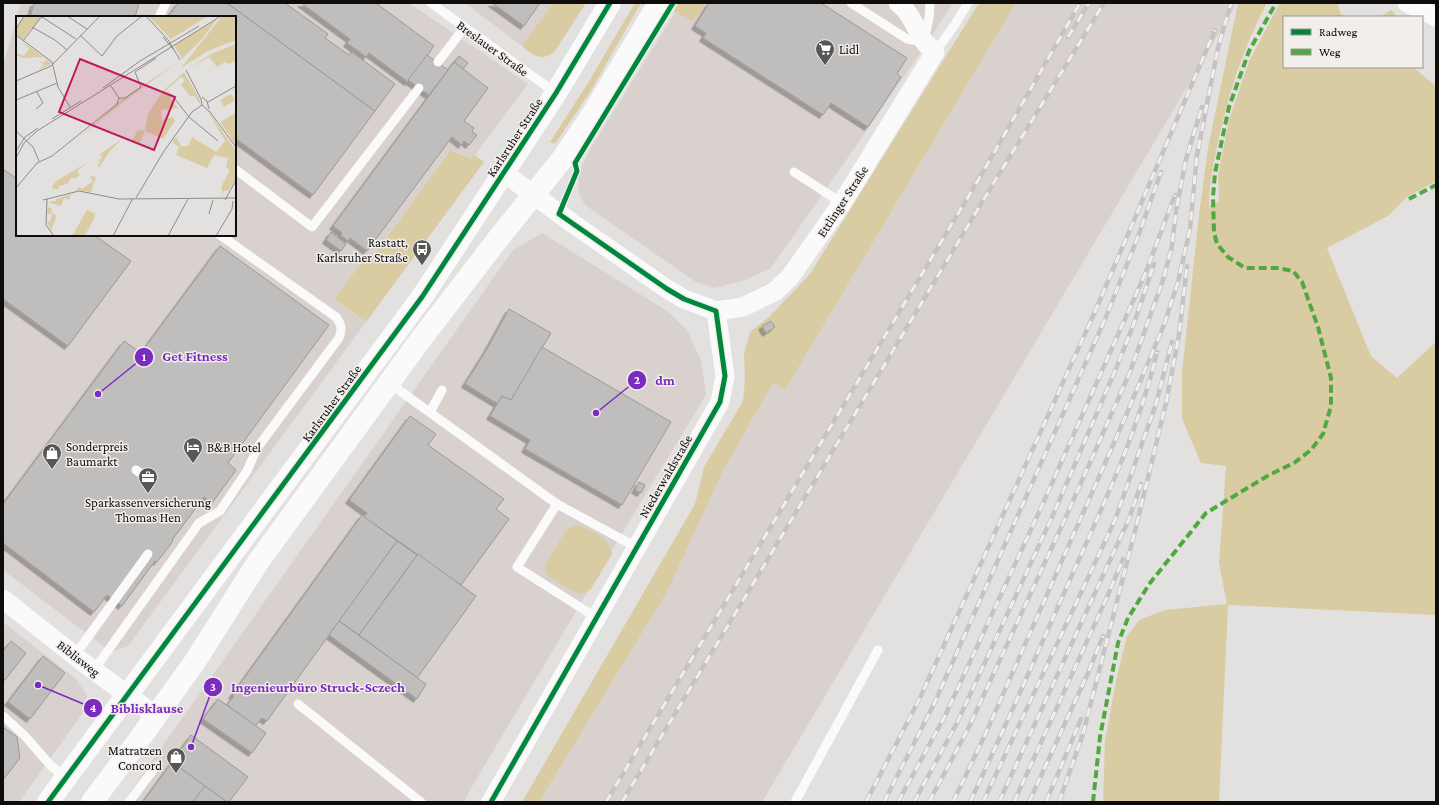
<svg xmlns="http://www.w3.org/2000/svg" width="1439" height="805" font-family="'Crimson Pro',serif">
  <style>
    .built { fill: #d8d1cd; fill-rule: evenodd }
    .green { fill: #d9cca3 }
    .building { fill: #bfbebd; stroke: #9a9a98; filter: url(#shadow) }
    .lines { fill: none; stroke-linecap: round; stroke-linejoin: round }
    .lane { stroke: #fbfafa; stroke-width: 9 }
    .street { stroke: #fbfafa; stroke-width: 19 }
    .primary { stroke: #fbfafa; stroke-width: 22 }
    .rail-casing { stroke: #c5c4c4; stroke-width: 4.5 }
    .rail { stroke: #f2eeec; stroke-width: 3; stroke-dasharray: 9; stroke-linecap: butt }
    .quiet { stroke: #51a841; stroke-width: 4; stroke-dasharray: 8 4; stroke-linecap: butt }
    .cycleway-casing { stroke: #f2eeec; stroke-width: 8 }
    .cycleway { stroke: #00873e; stroke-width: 5 }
    .labels { text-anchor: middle; stroke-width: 3; stroke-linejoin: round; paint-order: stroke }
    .street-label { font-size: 13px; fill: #0e0d0c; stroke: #f2eeec }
    .poi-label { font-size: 13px; fill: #0e0d0c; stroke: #f2eeec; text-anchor: start }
    .inset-road { fill: none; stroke: #8e8c8b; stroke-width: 1 }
    .view { fill: #c2185b; fill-opacity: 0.15; stroke: #c2185b; stroke-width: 2 }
    .inset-edge { fill: none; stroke: #0e0d0c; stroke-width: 2 }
    .leader { fill: none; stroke: #7b2cbf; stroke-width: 1.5 }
    .callout-dot { fill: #7b2cbf; stroke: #f2eeec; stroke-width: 1.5 }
    .mark-label { font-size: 12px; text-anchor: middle; font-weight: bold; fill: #fff }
    .callout-label { font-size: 14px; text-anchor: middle; font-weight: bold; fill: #7b2cbf; stroke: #f2eeec; stroke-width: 3; stroke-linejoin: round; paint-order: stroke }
  </style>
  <defs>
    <filter id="shadow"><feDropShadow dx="-3.5" dy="3.5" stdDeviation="0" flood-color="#0004"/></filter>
  </defs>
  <rect width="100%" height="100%" fill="#e3e1e0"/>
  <g class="built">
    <path d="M21 3H409L528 84 472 159 452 150 368 261 362 262 334 300 366 322 128 646 111 652 3 570V66ZM17 17H235V235H17Z"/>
    <polygon points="465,3 553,3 522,46"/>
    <polygon points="681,3 953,3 913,64 771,268 746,280 714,288 696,282 585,205 579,194 578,175 591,148"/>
    <polygon points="1016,3 1237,3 762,802 539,802 667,592 723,471 773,383 785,390"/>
    <polygon points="542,233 667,311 687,330 701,361 706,395 636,510 470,790 464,802 123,802 513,250"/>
    <polygon points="3,622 75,678 87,695 84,711 19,802 3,802"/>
  </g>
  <g class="green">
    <path d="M553 3H586L555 51C543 62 533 56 522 46Z"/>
    <polygon points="635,3 641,3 590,92 555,144 550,142 588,83"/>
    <polygon points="679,3 706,3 693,22 674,11"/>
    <polygon points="979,3 1016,3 785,390 773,383 723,471 667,592 539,802 522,802 695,504 704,467 743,401 745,379 744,354 750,332 769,317 810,274"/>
    <path d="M1238 3H1267C1242 49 1226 101 1216 152 1212 170 1209 188 1209 206L1219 201 1218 175 1229 120 1249 61 1280 3H1337L1341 14 1346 17H1284V67H1413L1436 86V181L1407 197 1388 216 1327 248 1371 356 1397 378 1436 342V615L1228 605 1219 802H1103L1105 740 1117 676 1127 636 1139 620 1165 610 1227 604 1219 563 1226 466 1201 463 1182 419V372L1199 215 1208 148Z"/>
    <polygon points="1391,10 1397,17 1380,17"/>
    <polygon points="451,150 471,159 474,155 484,162 366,322 334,299 362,262 369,261"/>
    <path d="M579 525C594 533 608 536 612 554L591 589 585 593 579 594 550 578 546 572 545 565 566 530 571 527Z"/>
  </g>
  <g class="building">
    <polygon points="34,3 139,3 135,17 30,17"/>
    <polygon points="178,3 227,3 375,111 313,195 235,138 235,17 168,17"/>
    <polygon points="227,3 285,3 328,34 325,38 349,55 352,52 395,84 375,111"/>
    <polygon points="301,3 376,3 434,46 408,82 369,53 366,57 347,43 350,39"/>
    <polygon points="492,3 540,3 524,26"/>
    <polygon points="709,3 821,3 907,58 897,74 901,77 868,127 831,103 823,115 703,38 706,33 695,26"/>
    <polygon points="427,55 448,70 429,95 408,80"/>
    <polygon points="459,56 468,63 463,69 454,62"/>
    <polygon points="454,62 488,88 464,121 474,128 472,132 477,135 469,145 464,141 462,145 452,137 367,251 350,238 348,241 340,235 342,233 333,226"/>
    <polygon points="3,169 17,179 17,235 94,235 131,261 68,346 3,299"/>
    <polygon points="331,232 346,244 341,251 326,240"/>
    <polygon points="220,246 329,325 228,463 236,470 212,503 204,497 172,540 173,541 157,562 155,561 122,606 107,595 94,612 3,543 3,504 124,341 141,353"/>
    <polygon points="509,309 551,333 511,400 502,396 498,404 465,384 487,349"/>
    <polygon points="771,321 775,327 766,333 762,326"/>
    <polygon points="542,347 671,422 622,505 525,449 530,440 490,416 502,396 511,400"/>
    <polygon points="410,416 436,434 428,445 504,499 496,509 509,519 461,585 364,517 367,513 349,500"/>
    <polygon points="639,482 645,485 641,493 635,490"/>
    <polygon points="362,515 397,541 267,721 262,718 255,726 227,705 234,696 232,695"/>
    <polygon points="397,541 417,555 359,635 339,621"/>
    <polygon points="418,554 476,596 417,678 359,635"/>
    <polygon points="339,621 426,684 417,699 329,635"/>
    <polygon points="11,641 26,653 5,680 3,679 3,651"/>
    <polygon points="43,656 65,673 30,719 8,702"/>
    <polygon points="218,699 266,733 252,753 203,719"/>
    <polygon points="3,727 17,737 20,758 3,780"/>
    <polygon points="191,735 248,777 229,802 227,802 172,762"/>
    <polygon points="172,762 205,786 193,802 143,802"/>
    <polygon points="205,786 227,802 193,802"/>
  </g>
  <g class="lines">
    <g class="lane">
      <polyline points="431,3 556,93"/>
      <polyline points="851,3 907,39 924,42 929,18 930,3"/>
      <polyline points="159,17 166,3"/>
      <polyline points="935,52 954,26 968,3"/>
      <polyline points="438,62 464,28"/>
      <polyline points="235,169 312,227 419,88"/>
      <polyline points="794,172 842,203"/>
      <polyline points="389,383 557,504"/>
      <polyline points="430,412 442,390"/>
      <polyline points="136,470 147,478"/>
      <polyline points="597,618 517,567 557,504 636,547"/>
      <polyline points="75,655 148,554"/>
      <path d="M94 670 199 523 220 511 247 471 257 448 339 338C342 330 342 325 336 317L220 235"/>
      <polyline points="298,704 421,802"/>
      <polyline points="3,716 24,735 51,766 66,777"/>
      <polyline points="129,802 156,766"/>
      <polyline points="795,802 878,650"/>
    </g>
    <g class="street">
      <polyline points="1407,3 1436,17"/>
      <path d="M716 311 743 307 774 292 790 277 842 203 935 52C931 48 926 45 923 40 915 27 911 13 898 3"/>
      <polyline points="3,599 84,663 156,716"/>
      <polyline points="491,802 720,402 725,376 716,311 684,299 667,289 572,223 504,173"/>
    </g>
    <g class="primary">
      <polyline points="48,802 422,297 556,93 610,3"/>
      <polyline points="92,802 141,737 196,660 258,562 421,339 501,235 563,158 594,112 659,3"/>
    </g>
    <g class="rail-casing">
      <g id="rail">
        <polyline points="1068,37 1089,3"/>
        <polyline points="606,802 980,177 1080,3"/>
        <polyline points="622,802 993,184 1104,3"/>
        <polyline points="866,802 920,698 1094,314 1215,30"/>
        <polyline points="884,802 934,704 1106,317 1139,234 1161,172"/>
        <polyline points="898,802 945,716 1040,510 1145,274 1175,195"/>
        <polyline points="914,802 957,723 1053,515 1115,371 1133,326 1154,264"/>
        <polyline points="929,802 968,729 1065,519 1130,372 1163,280 1172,246 1176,211 1186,159 1202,107"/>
        <polyline points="953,802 985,735 1121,427 1164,325 1178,282 1190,229 1197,155 1218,48 1231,3"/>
        <path d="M970 802C1006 726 1039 649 1073 573 1105 501 1139 429 1157 352"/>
        <polyline points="983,802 1115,520 1156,404 1172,342"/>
        <polyline points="999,802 1129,519 1141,484"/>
        <polyline points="1014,802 1108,595 1123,559"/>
        <polyline points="1029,802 1088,673 1103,636"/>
        <polyline points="1046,802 1081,719"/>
        <polyline points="1059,802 1083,734 1137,523 1166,403 1179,335 1187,266"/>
      </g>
    </g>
    <use href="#rail" class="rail"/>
    <g class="quiet">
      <polyline points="1409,199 1436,185"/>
      <polyline points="1093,802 1100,737 1118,643 1128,618 1150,583 1206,513 1269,475 1294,463 1311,450 1323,434 1331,406 1331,378 1318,327 1302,282 1293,271 1277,268 1245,268 1228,257 1217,244 1214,232 1213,197 1215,173 1229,107 1249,51 1276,3"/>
    </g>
    <g class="cycleway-casing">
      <g id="cycleway">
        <polyline points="48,802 422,297 556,93 610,3"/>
        <polyline points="491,802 720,402 725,376 716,311 684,299 667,289 559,214 577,171 575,163 673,3"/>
      </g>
    </g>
    <use href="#cycleway" class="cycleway"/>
  </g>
  <defs>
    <g id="supermarket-pin" transform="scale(1)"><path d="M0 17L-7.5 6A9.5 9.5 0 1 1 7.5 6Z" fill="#595756" stroke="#f2eeec"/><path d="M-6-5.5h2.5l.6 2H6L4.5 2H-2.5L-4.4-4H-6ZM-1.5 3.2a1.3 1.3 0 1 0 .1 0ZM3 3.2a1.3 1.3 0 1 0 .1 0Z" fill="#fff"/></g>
    <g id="bus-pin" transform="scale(1)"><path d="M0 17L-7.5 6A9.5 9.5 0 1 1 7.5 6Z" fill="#595756" stroke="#f2eeec"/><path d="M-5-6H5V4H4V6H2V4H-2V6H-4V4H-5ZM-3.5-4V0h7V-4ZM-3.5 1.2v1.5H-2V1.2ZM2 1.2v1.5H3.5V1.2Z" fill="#fff"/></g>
    <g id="hotel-pin" transform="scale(1)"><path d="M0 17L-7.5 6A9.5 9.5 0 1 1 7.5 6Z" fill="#595756" stroke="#f2eeec"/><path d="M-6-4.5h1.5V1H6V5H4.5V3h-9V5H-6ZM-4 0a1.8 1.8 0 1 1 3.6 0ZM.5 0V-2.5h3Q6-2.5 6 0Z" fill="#fff"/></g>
    <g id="shop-pin" transform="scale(1)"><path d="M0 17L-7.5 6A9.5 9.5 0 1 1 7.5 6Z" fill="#595756" stroke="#f2eeec"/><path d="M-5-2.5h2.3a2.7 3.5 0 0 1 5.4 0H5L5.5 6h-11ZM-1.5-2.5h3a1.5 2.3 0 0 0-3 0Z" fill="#fff"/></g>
    <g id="office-pin" transform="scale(1)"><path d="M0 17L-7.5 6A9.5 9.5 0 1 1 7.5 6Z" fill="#595756" stroke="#f2eeec"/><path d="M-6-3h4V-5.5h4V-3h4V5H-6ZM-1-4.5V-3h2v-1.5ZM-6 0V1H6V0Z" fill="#fff"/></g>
  </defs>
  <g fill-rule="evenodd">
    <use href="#supermarket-pin" x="825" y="49"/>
    <use href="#bus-pin" x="422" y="249"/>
    <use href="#hotel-pin" x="193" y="447"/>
    <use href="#shop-pin" x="52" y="453"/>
    <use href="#office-pin" x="148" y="477"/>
    <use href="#shop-pin" x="176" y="757"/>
  </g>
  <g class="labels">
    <g class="street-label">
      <text transform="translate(493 48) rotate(36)" y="5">Breslauer Straße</text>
      <text transform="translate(514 137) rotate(-57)" y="5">Karlsruher Straße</text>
      <text transform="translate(842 201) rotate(-57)" y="5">Ettlinger Straße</text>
      <text transform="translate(331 403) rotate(-54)" y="5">Karlsruher Straße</text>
      <text transform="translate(665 476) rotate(-60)" y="5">Niederwaldstraße</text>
      <text transform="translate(79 658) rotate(38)" y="5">Biblisweg</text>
    </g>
    <g class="poi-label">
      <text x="839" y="54">Lidl</text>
      <text x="408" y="247" text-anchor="end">Rastatt,<tspan x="408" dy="15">Karlsruher Straße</tspan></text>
      <text x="66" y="451">Sonderpreis<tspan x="66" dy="15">Baumarkt</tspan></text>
      <text x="207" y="452">B&amp;B Hotel</text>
      <text x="148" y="507" text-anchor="middle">Sparkassenversicherung<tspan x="148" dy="15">Thomas Hen</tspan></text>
      <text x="162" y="755" text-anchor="end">Matratzen<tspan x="162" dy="15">Concord</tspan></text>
    </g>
  </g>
  <g transform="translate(16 16)">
    <rect width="220" height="220" fill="#e3e1e0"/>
    <path d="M8 0H26L7 23 0 19V14ZM132 0H192L155 23ZM206 0H220V24L192 35 165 52ZM201 3 186 23 166 43 158 29ZM6 25 34 46 35 48 23 54 28 48 22 46H30L28 41 8 42 0 39 1 37 8 40 13 33ZM220 28 219 45 213 48 209 46 201 51 193 41 171 53 195 38ZM162 46 105 88 64 121 105 84ZM168 56 184 84V88L178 79 175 81 165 69 169 64 165 61 145 79 153 75V79L156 80 154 82 162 92 145 94 146 104 157 101 159 105 147 123 129 115 123 129 115 126 122 114 129 115 132 98 146 76ZM215 78 219 84 208 91 204 84ZM190 92 220 135V162L212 175 209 174 207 178 205 171 214 154 210 151 212 142 198 139 191 152 160 139 163 131 156 126 160 121 165 130H172L176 121 200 136 209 125ZM220 97V129L204 106ZM107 122 93 136 84 151 81 150 84 147 82 145 86 141 84 138ZM72 146 61 155 64 159 58 163 56 161 51 168 43 170V173H37L36 170 42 164ZM76 160 80 161 75 176 60 174 64 171 66 173 77 165 74 162ZM55 178 53 184 48 182 45 190 34 187 32 189 35 185H40V183ZM32 191 36 193 35 197 41 199 35 215 31 206 34 205 36 198H31ZM71 194 79 198V201L69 219 56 220Z" fill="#d9cca3"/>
    <path class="inset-road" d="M51 0 71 13M130 0 153 25 164 44M26 1 60 23M16 11 39 24 51 34M0 13 8 0M0 19 36 46 42 71 54 91M64 19 86 40 101 20 126 0M147 21 158 34M7 25 26 0M170 54 185 83 186 89 194 96 220 131M0 65 35 50 84 0M87 72 124 45 183 10M155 78 173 101 202 125M186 81 191 85 193 93M103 82H109L125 71 119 56 140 42M0 84 41 67M192 86 220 70M20 93 27 87 21 76M36 103 65 85M0 115 17 131 23 145M0 135 9 121 22 112M0 142 8 127 21 115 205 0M0 172 21 147 36 140 101 88 103 82 95 70M120 182 148 135 176 96 186 89M31 183 30 209 38 220M27 184 63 175 103 183 220 182M209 184 220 164M193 198 197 184M97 220 117 182M152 220 172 183M200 220 216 193 217 185"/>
    <path class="view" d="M64 43 159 81 138 134 43 96Z"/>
    <rect width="220" height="220" class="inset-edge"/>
  </g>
  <path class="leader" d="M98 394L144 357M596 413L637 380M191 747L213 687M38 685L93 708"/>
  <g class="callout-dot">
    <circle cx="98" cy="394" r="4"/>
    <circle cx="596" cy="413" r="4"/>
    <circle cx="191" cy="747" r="4"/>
    <circle cx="38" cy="685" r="4"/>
    <circle cx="144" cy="357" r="10"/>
    <circle cx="637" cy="380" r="10"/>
    <circle cx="213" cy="687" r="10"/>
    <circle cx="93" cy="708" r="10"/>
  </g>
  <g class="mark-label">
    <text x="144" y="361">1</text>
    <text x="637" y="384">2</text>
    <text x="213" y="691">3</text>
    <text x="93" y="712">4</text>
  </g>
  <g class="callout-label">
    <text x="195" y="361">Get Fitness</text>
    <text x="665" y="385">dm</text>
    <text x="318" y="692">Ingenieurbüro Struck-Sczech</text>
    <text x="147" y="713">Biblisklause</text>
  </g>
  <rect width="1439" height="805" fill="none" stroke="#0e0d0c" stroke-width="8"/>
  <rect x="1283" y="16" width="140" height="52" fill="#f2eeec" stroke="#979492"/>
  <rect x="1291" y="29" width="20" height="6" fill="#00873e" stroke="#979492"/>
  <text x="1319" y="36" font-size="12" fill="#0e0d0c">Radweg</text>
  <rect x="1291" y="49" width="20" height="6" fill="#51a841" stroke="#979492"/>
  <text x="1319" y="56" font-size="12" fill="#0e0d0c">Weg</text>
</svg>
